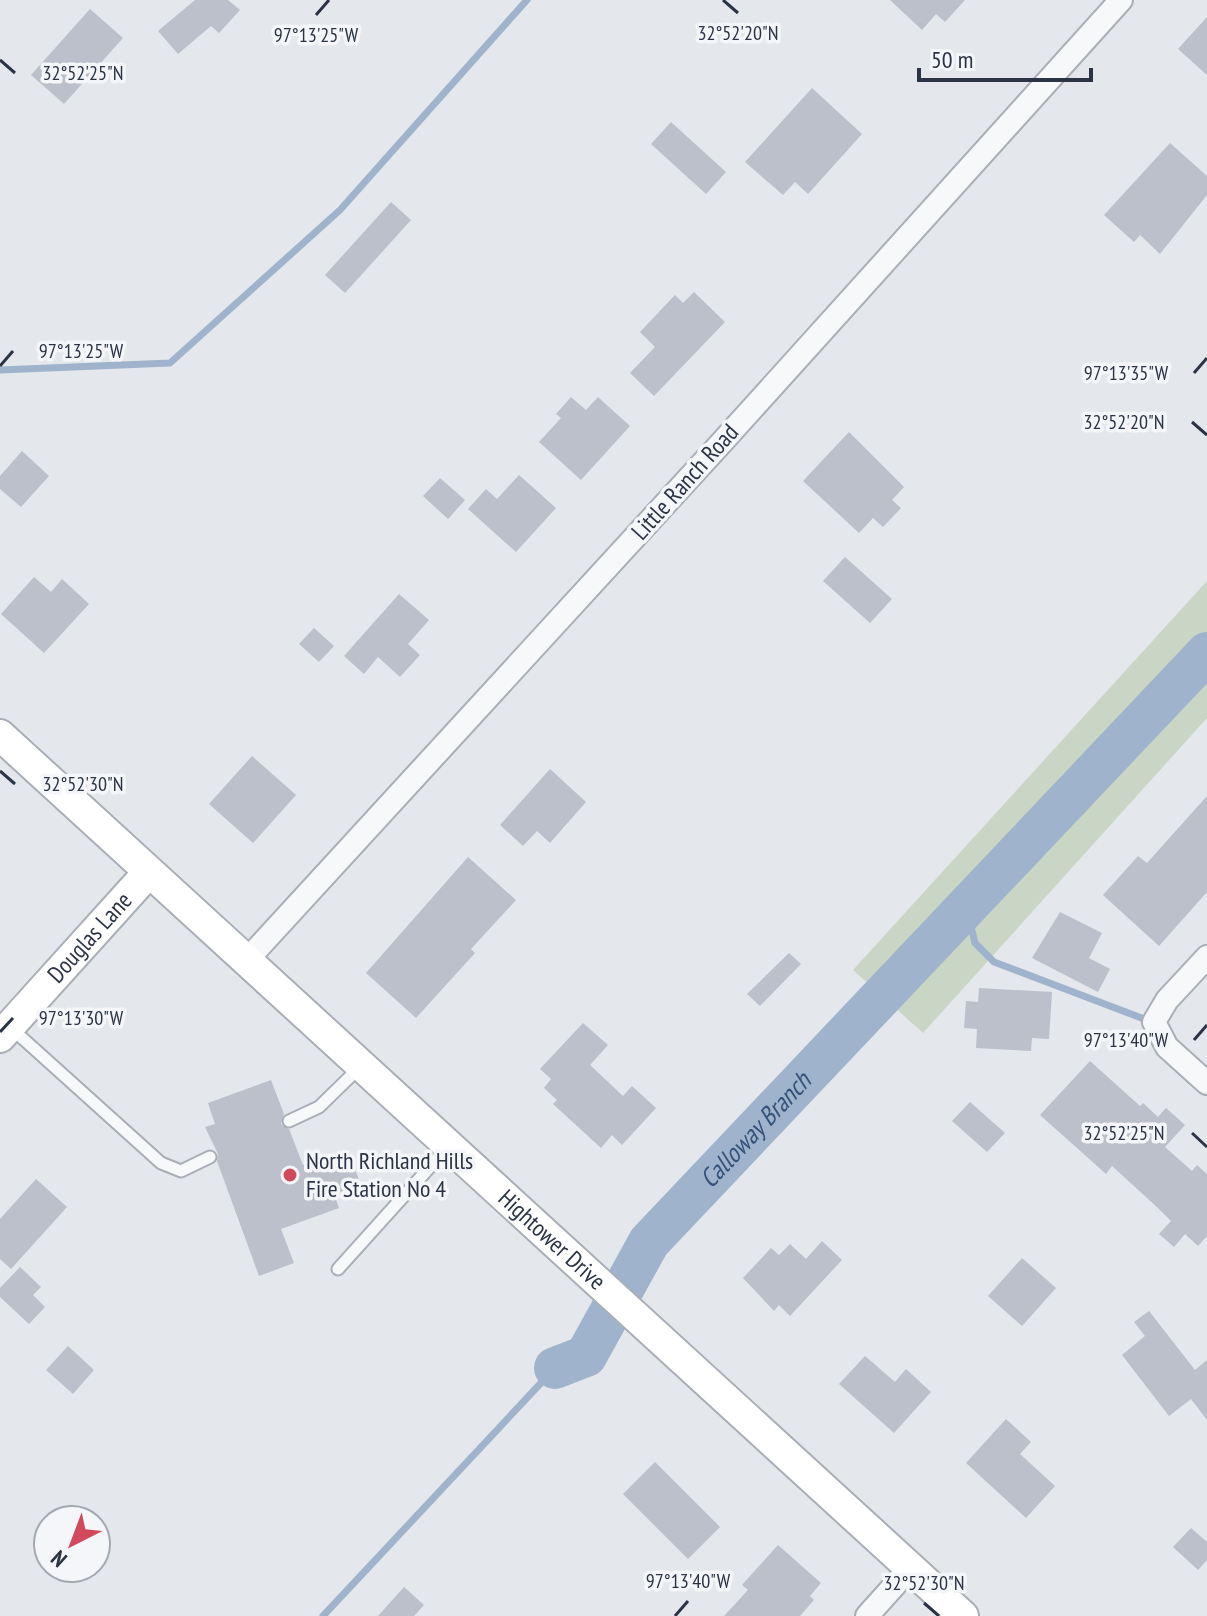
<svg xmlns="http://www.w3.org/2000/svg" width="1207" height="1616" font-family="'PT Sans Narrow',sans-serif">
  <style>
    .green { fill: #c9d6c5 }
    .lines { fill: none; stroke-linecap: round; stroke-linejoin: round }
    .stream { stroke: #9fb4cc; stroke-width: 7 }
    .river { stroke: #9fb4cc; stroke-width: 42 }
    .building { fill: #bbc0ca }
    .lane-casing { stroke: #a9aeb7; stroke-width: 15 }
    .street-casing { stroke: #a9aeb7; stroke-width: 26 }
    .secondary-casing { stroke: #a9aeb7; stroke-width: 34 }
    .lane { stroke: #f7f8fa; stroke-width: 11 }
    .street { stroke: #f7f8fa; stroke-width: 22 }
    .secondary { stroke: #fff; stroke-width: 30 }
    .ticks { fill: none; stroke: #2b3445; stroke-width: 3 }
    .poi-dot { fill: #d1495b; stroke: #f4f6f9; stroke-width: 3 }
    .labels { text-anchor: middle; stroke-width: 7; stroke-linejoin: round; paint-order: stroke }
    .street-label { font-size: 24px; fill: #2b3445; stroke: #f4f6f9 }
    .poi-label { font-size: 24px; fill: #2b3445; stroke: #f4f6f9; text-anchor: start }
    .water-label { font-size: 26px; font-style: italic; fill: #34527a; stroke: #f4f6f9 }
    .ticks-label { font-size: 20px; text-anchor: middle; fill: #2b3445; stroke: #f4f6f9; stroke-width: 7; stroke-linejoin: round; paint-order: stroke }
  </style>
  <rect width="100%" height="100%" fill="#e4e7ec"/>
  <polygon class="green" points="1207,581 1207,718 923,1033 853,970"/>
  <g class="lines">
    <g class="stream">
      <polyline points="0,370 170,363 340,210 527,0"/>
      <polyline points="1012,859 970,922 975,943 994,962 1152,1022"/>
      <polyline points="323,1616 555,1368"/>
    </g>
    <path class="river" id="s1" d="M555 1368 586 1356 649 1242 1207 653"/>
  </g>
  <g class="building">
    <polygon points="195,0 228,0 240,10 219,33 211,26 178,54 158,31"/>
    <polygon points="890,0 965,0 945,22 936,14 922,30"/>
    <polygon points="90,9 123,38 64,104 31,75"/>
    <polygon points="1207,17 1207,75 1178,49"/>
    <polygon points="812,88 862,134 808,194 795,182 783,195 745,162"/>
    <polygon points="671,122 726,172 706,194 651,144"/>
    <polygon points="1170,143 1207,176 1207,195 1160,254 1140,235 1134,242 1104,215"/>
    <polygon points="391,202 411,220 345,293 325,275"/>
    <polygon points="694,292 725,322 654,396 630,373 655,347 640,332 675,295 683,303"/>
    <polygon points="571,397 586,410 598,397 630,426 581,480 539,442 561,418 556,414"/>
    <polygon points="849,432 904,487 892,500 901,508 883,527 873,518 859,533 803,481"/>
    <polygon points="22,451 49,476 21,507 0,489 0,476"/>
    <polygon points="519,475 556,508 516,552 468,509 486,489 497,499"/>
    <polygon points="440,478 465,500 448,519 423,496"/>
    <polygon points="845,557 892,599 870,623 823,581"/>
    <polygon points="34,577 51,592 62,579 89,604 44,653 1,614"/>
    <polygon points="399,594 429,620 408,644 420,655 400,677 378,657 364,674 344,656"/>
    <polygon points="314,628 334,646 319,662 299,644"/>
    <polygon points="252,756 296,795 253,843 209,804"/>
    <polygon points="550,769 586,802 550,843 537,831 523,846 500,825"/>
    <polygon points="1207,796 1207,892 1159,946 1103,895 1138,856 1147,863"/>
    <polygon points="468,857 516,900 471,949 475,953 416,1018 366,973"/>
    <polygon points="1060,912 1102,933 1089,958 1110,969 1098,992 1032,958"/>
    <polygon points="789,953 801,964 760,1006 747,994"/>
    <polygon points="979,988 1052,992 1049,1039 1032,1038 1031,1051 976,1048 977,1029 964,1028 966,1001 978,1002"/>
    <polygon points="583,1023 608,1045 590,1065 623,1096 632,1086 656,1108 622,1145 612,1135 601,1148 553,1104 557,1100 544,1088 551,1079 540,1069"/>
    <polygon points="1090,1061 1140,1106 1143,1103 1158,1117 1166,1108 1185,1125 1165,1147 1192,1171 1197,1165 1207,1174 1207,1236 1198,1246 1185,1234 1174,1247 1159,1234 1171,1221 1158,1208 1112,1166 1106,1174 1040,1115"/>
    <polygon points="271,1080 284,1114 281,1124 289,1129 303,1165 347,1149 361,1185 334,1194 339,1208 281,1229 294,1263 259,1276 217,1161 218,1154 205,1127 215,1124 208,1103"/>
    <polygon points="970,1102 1005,1133 987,1152 952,1121"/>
    <polygon points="36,1179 67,1207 11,1269 0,1259 0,1219"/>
    <polygon points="822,1241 842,1260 790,1316 779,1305 774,1311 743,1278 771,1248 779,1255 790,1244 806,1259"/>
    <polygon points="1022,1258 1056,1288 1022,1326 988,1296"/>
    <polygon points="20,1267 41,1287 33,1295 45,1307 29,1324 0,1297 0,1288"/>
    <polygon points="1149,1311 1195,1370 1207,1360 1207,1420 1191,1399 1169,1416 1122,1355 1145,1336 1134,1322"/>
    <polygon points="68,1346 94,1370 73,1394 46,1370"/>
    <polygon points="865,1356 895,1382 906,1369 931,1392 894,1433 839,1384"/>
    <polygon points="1006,1419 1031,1442 1020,1454 1055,1486 1026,1518 966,1463"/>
    <polygon points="655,1462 720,1527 688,1559 623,1494"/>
    <polygon points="1191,1528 1207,1542 1207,1560 1198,1570 1173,1547"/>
    <polygon points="778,1545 821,1583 810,1596 814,1600 800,1616 724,1616 748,1590 742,1585"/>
    <polygon points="404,1587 424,1605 414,1616 378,1616"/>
  </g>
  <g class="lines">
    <g class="lane-casing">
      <g id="lane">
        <polyline points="10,1027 161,1163 181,1171 210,1157"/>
        <polyline points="289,1121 319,1107 360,1067"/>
        <polyline points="338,1269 447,1148"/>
      </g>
    </g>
    <g class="street-casing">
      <g id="street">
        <polyline points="1207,957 1167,1000 1154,1022 1167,1047 1207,1083"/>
        <polyline points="246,961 723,441 1121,0"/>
        <polyline points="867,1616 910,1568"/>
      </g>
    </g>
    <g class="secondary-casing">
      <g id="secondary">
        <path id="s2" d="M0 735 963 1616"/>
        <path id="s3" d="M0 1037 148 873"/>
      </g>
    </g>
    <use href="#lane" class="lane"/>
    <use href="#street" class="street"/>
    <use href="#secondary" class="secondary"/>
  </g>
  <path class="ticks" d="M723 0 738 13M316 15 329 0M0 60 15 73M0 366 13 351M1194 373 1207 358M1192 422 1207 435M0 771 15 784M0 1032 13 1018M1194 1040 1207 1025M1192 1133 1207 1147M924 1603 939 1616M675 1616 688 1601"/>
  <circle class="poi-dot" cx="290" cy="1175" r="8"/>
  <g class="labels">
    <g class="street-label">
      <text transform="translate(685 482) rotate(-48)" y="8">Little Ranch Road</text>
      <text dy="8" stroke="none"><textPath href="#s3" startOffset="134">Douglas Lane</textPath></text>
      <text dy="8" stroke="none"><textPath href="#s2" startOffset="748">Hightower Drive</textPath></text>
    </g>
    <g class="poi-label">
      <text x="306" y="1169">North Richland Hills<tspan x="306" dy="28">Fire Station No 4</tspan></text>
    </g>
    <g class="water-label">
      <text dy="9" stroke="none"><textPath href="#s1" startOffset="318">Calloway Branch</textPath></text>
    </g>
  </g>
  <g class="ticks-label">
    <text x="738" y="40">32°52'20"N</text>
    <text x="316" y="42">97°13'25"W</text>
    <text x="83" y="80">32°52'25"N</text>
    <text x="81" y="358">97°13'25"W</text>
    <text x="1126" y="380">97°13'35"W</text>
    <text x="1124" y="429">32°52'20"N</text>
    <text x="83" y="791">32°52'30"N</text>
    <text x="81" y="1025">97°13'30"W</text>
    <text x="1126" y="1047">97°13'40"W</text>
    <text x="1124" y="1140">32°52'25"N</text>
    <text x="688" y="1588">97°13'40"W</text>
    <text x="924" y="1590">32°52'30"N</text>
  </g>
  <g transform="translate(72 1544) rotate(222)"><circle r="38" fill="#f4f6f9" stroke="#a4a8b1" stroke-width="2"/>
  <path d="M0-6L14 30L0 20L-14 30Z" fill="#d1495b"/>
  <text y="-12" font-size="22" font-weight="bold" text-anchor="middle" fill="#2b3445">N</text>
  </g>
  <path d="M919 68v12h172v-12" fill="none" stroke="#2b3445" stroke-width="4"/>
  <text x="931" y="68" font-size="24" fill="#2b3445" stroke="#f4f6f9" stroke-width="6" paint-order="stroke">50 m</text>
</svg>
